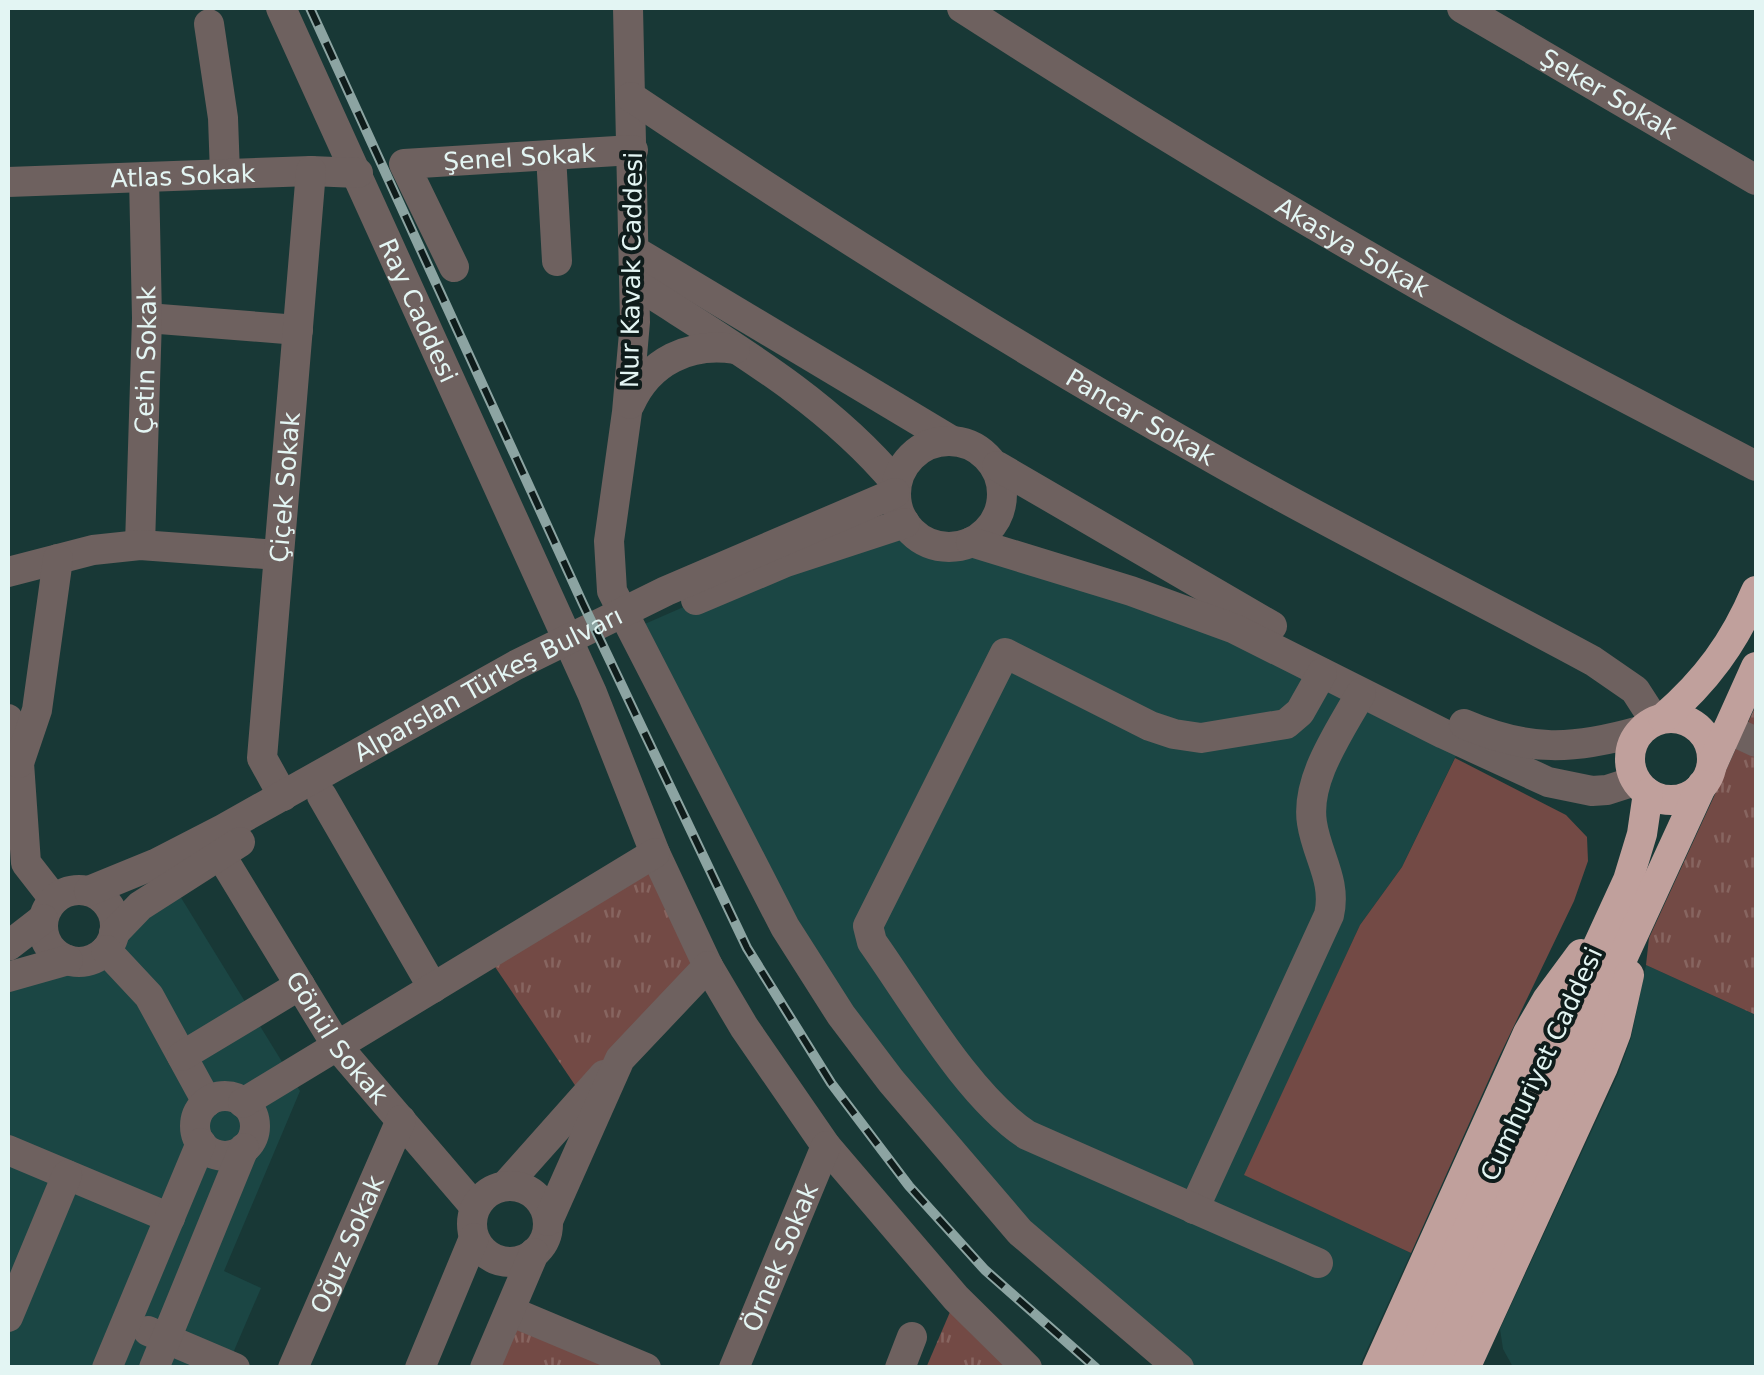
<svg xmlns="http://www.w3.org/2000/svg" width="1764" height="1375" font-family="'DejaVu Sans',sans-serif">
  <style>
    .built { fill: #1b4644 }
    .grass { fill: url(#grass-tufts) }
    .pitch { fill: #734a45 }
    .lines { fill: none; stroke-linecap: round; stroke-linejoin: round }
    .minor { stroke: #6e615f; stroke-width: 30 }
    .highway { stroke: #c0a09c; stroke-width: 30 }
    .rail-casing { stroke: #8ca4a2; stroke-width: 10 }
    .rail { stroke: #0f1c1b; stroke-width: 6; stroke-dasharray: 19; stroke-linecap: butt }
    .labels { text-anchor: middle; stroke-width: 8; stroke-linejoin: round; paint-order: stroke }
    .street-label { font-size: 25px; fill: #e3f5f3; stroke: #0f1c1b }
  </style>
  <defs>
    <pattern id="grass-tufts" width="24" height="20" patternUnits="userSpaceOnUse" patternTransform="scale(2.5)"><rect width="24" height="20" fill="#734a45"/><path d="M3 7l-1-3M5 7V3M7 7l1-3M15 17l-1-3M17 17v-4M19 17l1-3" fill="none" stroke="#876560"/></pattern>
  </defs>
  <rect width="100%" height="100%" fill="#183836"/>
  <g class="built">
    <polygon points="911,532 939,546 960,546 1131,591 1462,743 1402,867 1360,925 1245,1175 1411,1253 1359,1367 1179,1367 1112,1312 891,1081 631,630 786,562"/>
    <polygon points="172,883 300,1091 224,1271 261,1288 227,1367 8,1367 8,977 98,957"/>
    <polygon points="1646,965 1756,1015 1756,1367 1513,1367 1503,1349 1500,1329 1618,1074 1631,1038"/>
  </g>
  <g class="grass">
    <polygon points="1756,705 1756,1015 1646,965 1649,938"/>
    <polygon points="655,853 708,966 583,1097 487,955"/>
    <polygon points="956,1298 1027,1368 926,1368"/>
    <polygon points="510,1311 646,1368 485,1368"/>
  </g>
  <polygon class="pitch" points="1455,758 1566,815 1587,837 1588,861 1574,901 1499,1057 1411,1253 1244,1175 1360,925 1402,867"/>
  <g class="lines">
    <g class="minor">
      <path id="s1" d="M281 8 592 693 655 853 708 966 744 1027 826 1146 956 1298 1027 1368"/>
      <polyline points="628,8 635,322 627,412 609,541 612,591 785,927 841,1015 891,1081 1020,1232 1179,1368"/>
      <path id="s2" d="M962 8C1136 120 1313 227 1495 328 1581 376 1669 420 1756 466"/>
      <path id="s3" d="M1462 8 1756 180"/>
      <polyline points="209,24 223,118 225,174"/>
      <path id="s4" d="M631 97C819 223 1008 343 1205 454 1332 527 1464 591 1593 661L1635 690 1655 721"/>
      <polyline points="551,155 557,261"/>
      <path id="s5" d="M8 182 311 171 358 173"/>
      <polyline points="635,251 949,439"/>
      <path id="s6" d="M454 267 404 164 633 150"/>
      <path d="M636 284C727 343 825 398 896 483"/>
      <polyline points="147,318 298,330"/>
      <path d="M630 404C649 361 690 342 735 349"/>
      <circle cx="949" cy="494" r="53"/>
      <polyline points="997,466 1272,626"/>
      <polyline points="971,542 1131,591 1235,629 1444,734 1548,782 1592,791 1607,790 1635,781"/>
      <path id="s7" d="M140 545 147 318 144 177"/>
      <polyline points="8,572 93,550 140,545 279,555"/>
      <polyline points="696,600 786,562 905,523"/>
      <polyline points="8,719 19,763 26,863 54,899"/>
      <path d="M1464 724C1529 752 1573 750 1640 731"/>
      <polyline points="1728,729 1756,742"/>
      <polyline points="19,763 37,710 58,559"/>
      <path id="s8" d="M283 796 262 758 311 171"/>
      <polyline points="322,796 433,988"/>
      <path id="s9" d="M220 854 337 1046 475 1207"/>
      <circle cx="79" cy="926" r="36"/>
      <path id="s10" d="M89 891 155 864 223 829 516 665 666 591 895 493"/>
      <polyline points="114,933 140,906 240,842"/>
      <polyline points="8,946 43,919"/>
      <polyline points="106,950 149,996 207,1102"/>
      <polyline points="8,977 68,960"/>
      <polyline points="182,1056 300,985"/>
      <circle cx="225" cy="1126" r="30"/>
      <polyline points="243,1103 655,853"/>
      <polyline points="8,1150 170,1218"/>
      <polyline points="506,1185 604,1075"/>
      <circle cx="510" cy="1224" r="38"/>
      <path d="M1194 1209 1329 915C1337 881 1317 856 1312 823 1305 779 1341 730 1361 693"/>
      <polyline points="548,1221 620,1059 708,966"/>
      <path d="M1318 1263 1027 1135C968 1096 914 1001 872 942L868 926 1005 653 1150 726 1174 734 1201 738 1286 724 1300 712 1322 673"/>
      <polyline points="510,1311 646,1368"/>
      <polyline points="8,1317 67,1175"/>
      <polyline points="148,1331 235,1368"/>
      <polyline points="107,1368 201,1143"/>
      <polyline points="154,1368 244,1148"/>
      <path id="s11" d="M293 1368 401 1120"/>
      <polyline points="420,1368 474,1238"/>
      <polyline points="485,1368 534,1253"/>
      <path id="s12" d="M734 1368 826 1146"/>
      <polyline points="900,1368 912,1337"/>
    </g>
    <g class="highway">
      <circle cx="1671" cy="759" r="41"/>
      <path d="M1663 718C1706 681 1734 643 1756 591"/>
      <polyline points="1712,765 1756,667"/>
      <polyline points="1377,1368 1528,1033 1547,1000 1581,954"/>
      <polyline points="1404,1368 1628,880 1642,834 1648,793"/>
      <polyline points="1434,1368 1702,785"/>
      <polyline points="1465,1368 1603,1067 1616,1033 1629,975"/>
    </g>
    <g class="rail-casing">
      <polyline id="rail" points="310,8 583,604 747,948 831,1083 909,1186 985,1270 1096,1368"/>
    </g>
    <use href="#rail" class="rail"/>
  </g>
  <g class="labels">
    <g class="street-label">
      <text dy="9" stroke="none"><textPath href="#s3" startOffset="170">Şeker Sokak</textPath></text>
      <text dy="9" stroke="none"><textPath href="#s6" startOffset="230">Şenel Sokak</textPath></text>
      <text dy="9" stroke="none"><textPath href="#s5" startOffset="175">Atlas Sokak</textPath></text>
      <text dy="9" stroke="none"><textPath href="#s2" startOffset="458">Akasya Sokak</textPath></text>
      <text transform="translate(631 270) rotate(-89)" y="9">Nur Kavak Caddesi</text>
      <text dy="9" stroke="none"><textPath href="#s1" startOffset="332">Ray Caddesi</textPath></text>
      <text dy="9" stroke="none"><textPath href="#s7" startOffset="185">Çetin Sokak</textPath></text>
      <text dy="9" stroke="none"><textPath href="#s4" startOffset="602">Pancar Sokak</textPath></text>
      <text dy="9" stroke="none"><textPath href="#s8" startOffset="315">Çiçek Sokak</textPath></text>
      <text dy="9" stroke="none"><textPath href="#s10" startOffset="450">Alparslan Türkeş Bulvarı</textPath></text>
      <text dy="9" stroke="none"><textPath href="#s9" startOffset="218">Gönül Sokak</textPath></text>
      <text transform="translate(1541 1064) rotate(-65)" y="9">Cumhuriyet Caddesi</text>
      <text dy="9" stroke="none"><textPath href="#s11" startOffset="135">Oğuz Sokak</textPath></text>
      <text dy="9" stroke="none"><textPath href="#s12" startOffset="120">Örnek Sokak</textPath></text>
    </g>
  </g>
  <rect width="1764" height="1375" fill="none" stroke="#e3f5f3" stroke-width="20"/>
</svg>
